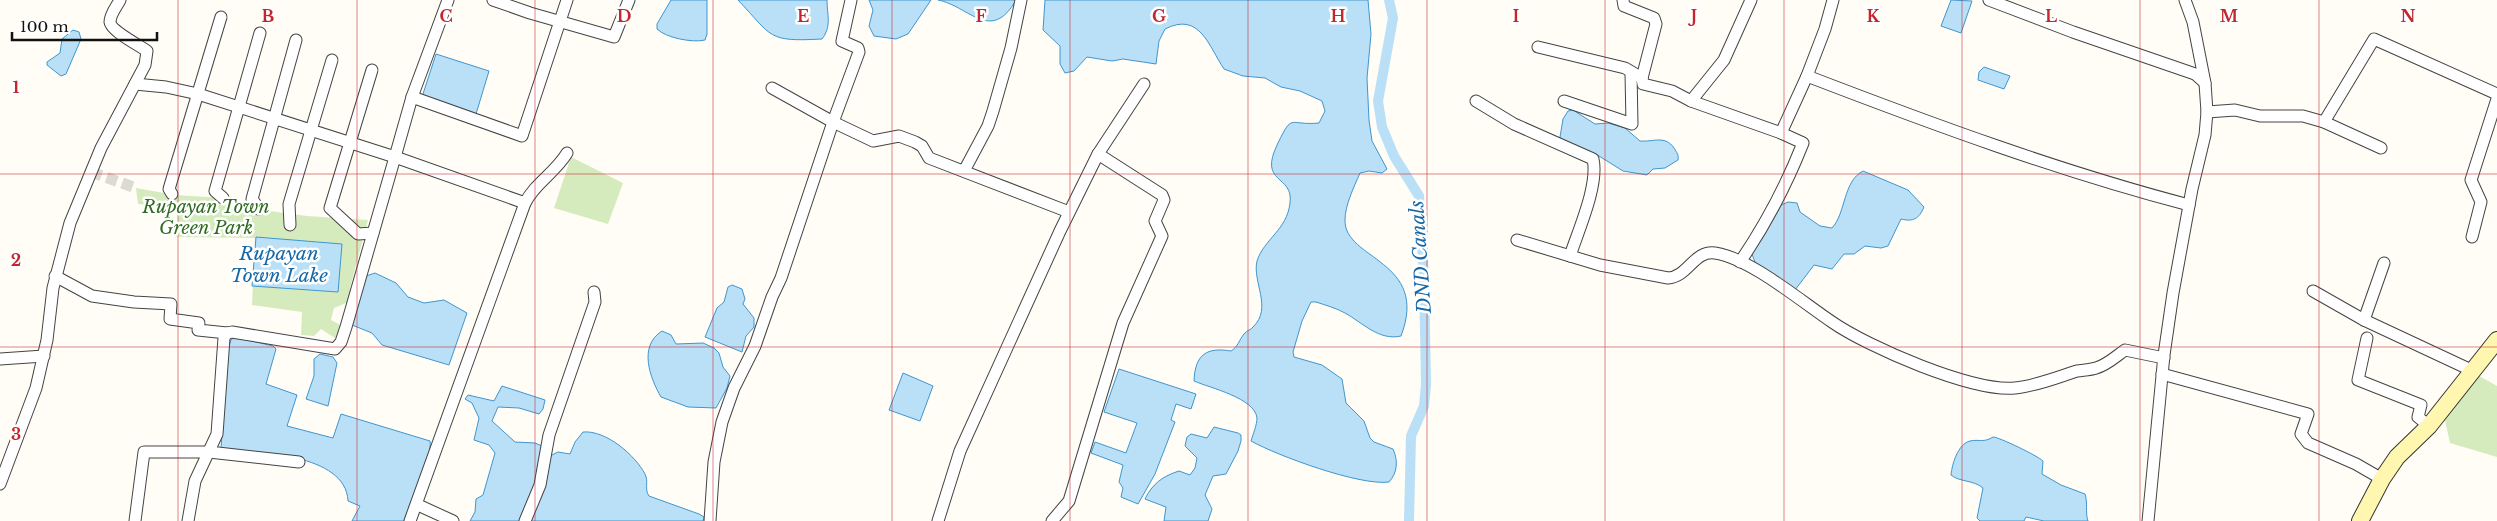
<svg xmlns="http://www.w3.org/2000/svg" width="2497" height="521" font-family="'Libre Baskerville',serif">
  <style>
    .green { fill: #d5ebbd }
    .water { fill: #b9e0f7; stroke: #3f96cf }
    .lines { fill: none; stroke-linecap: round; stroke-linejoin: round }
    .canal { stroke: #b9e0f7; stroke-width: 10 }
    .street-tunnel { stroke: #dbdad3; stroke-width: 11; stroke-dasharray: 11 5.5; stroke-linecap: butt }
    .street-casing { stroke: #444; stroke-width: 13 }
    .secondary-casing { stroke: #333; stroke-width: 18 }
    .street { stroke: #fff; stroke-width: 11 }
    .secondary { stroke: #fff6b0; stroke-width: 16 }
    .grid { fill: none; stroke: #c4262e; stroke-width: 1; stroke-opacity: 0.55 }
    .labels { text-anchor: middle; stroke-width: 5; stroke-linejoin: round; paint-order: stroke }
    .park-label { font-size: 18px; font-style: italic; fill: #2f6b1f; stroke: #fff }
    .water-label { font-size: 19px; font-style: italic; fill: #1768a6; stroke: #fff }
    .grid-label { font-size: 16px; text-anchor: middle; font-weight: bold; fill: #c4262e; stroke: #fff; stroke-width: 5; stroke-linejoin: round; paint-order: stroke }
  </style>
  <rect width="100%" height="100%" fill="#fffdf5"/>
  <g class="green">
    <polygon points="571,157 623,183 608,224 554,208"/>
    <polygon points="136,188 175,195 224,198 262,210 307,216 368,220 350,288 353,304 346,303 334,308 331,320 346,328 341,342 321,329 314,336 301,335 302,312 252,305 255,238 176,237 179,208 138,204"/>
    <polygon points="2476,374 2497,386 2497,457 2450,443 2444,416"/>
  </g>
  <g class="water">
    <path d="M671 0H707V34L705 40C693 43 666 38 657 29V24Z"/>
    <path d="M738 0H827C827 15 832 26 822 39 767 42 773 37 738 0Z"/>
    <polygon points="869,0 931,0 908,34 896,39 874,36 869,26 873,10"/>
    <path d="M938 0H1016C991 44 969 6 938 0Z"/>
    <path d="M1045 0H1368L1371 34 1367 78 1369 120 1372 141 1387 169 1382 173 1369 171 1360 173C1354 187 1345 205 1345 220 1344 260 1430 260 1401 336 1379 341 1363 323 1345 313 1336 308 1325 305 1316 302H1311L1302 321 1293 352 1294 357 1322 365 1342 379 1346 403 1364 421 1370 438 1374 442 1393 449C1398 460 1398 472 1389 482 1360 486 1278 456 1251 441 1253 434 1257 425 1257 418 1255 398 1210 388 1194 381 1195 354 1207 347 1231 351 1238 347 1239 340 1244 334 1247 330 1251 330 1253 327 1273 308 1252 282 1257 261 1264 239 1287 230 1290 203 1294 174 1257 185 1278 143 1293 112 1289 126 1319 123L1325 111 1322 101 1300 91 1281 87 1265 78 1243 76 1224 69C1209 47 1200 11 1165 29L1159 41 1156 64 1123 59 1112 61 1087 57 1074 71 1065 73 1060 64V46L1043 30Z"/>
    <polygon points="1951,0 1972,1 1961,33 1941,26"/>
    <polygon points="73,30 79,32 81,39 66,74 61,76 47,65 47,62 60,53 62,39"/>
    <polygon points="436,54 489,71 476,114 422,97"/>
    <polygon points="1984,67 2010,76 2004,89 1978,80 1979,72"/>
    <path d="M1573 110 1595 124 1608 123 1625 128 1640 141C1654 142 1665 135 1674 148 1677 153 1679 155 1678 160L1665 168 1653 169 1647 175 1623 171 1599 156 1563 141 1560 137 1563 119 1568 111Z"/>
    <path d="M1863 171 1908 190 1924 207C1919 219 1913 222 1901 219L1888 246 1881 248 1865 246 1854 254H1844L1832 269 1814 265 1795 290 1756 265 1752 254 1755 248 1781 205 1788 202 1797 203 1800 212 1820 226 1832 228C1846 213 1843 181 1863 171Z"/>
    <polygon points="256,237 342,244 338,292 252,286"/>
    <polygon points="375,273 396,283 408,297 424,303 444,300 467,313 449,365 382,345 372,333 352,325 366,276"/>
    <polygon points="732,285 742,289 745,299 743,304 754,318 754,327 746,336 742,352 705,337 717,308 724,302 728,287"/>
    <path d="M662 331 671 335 676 344 703 343 714 348 719 353 723 367 730 376 727 388 716 408 688 407 661 397C650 378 638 346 662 331Z"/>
    <path d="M235 337 273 346 276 349 266 384 297 395 287 426 333 438 341 414 430 441C433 453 409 507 404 521H352L360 506 348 501C346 453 255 452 221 449L227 353 231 340Z"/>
    <polygon points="320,354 333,357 337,363 328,406 306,399 314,376 314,359"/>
    <polygon points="1119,369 1196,394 1191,409 1176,404 1171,420 1175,422 1155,474 1138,504 1121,497 1123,488 1119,482 1123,465 1091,453 1095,442 1126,453 1137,423 1104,412"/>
    <polygon points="903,373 933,386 920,421 889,410"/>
    <polygon points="502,386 545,400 543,409 539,414 519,408 498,407 492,421 515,442 535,443 542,446 545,453 524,521 470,521 475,512 476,499 483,495 495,453 489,445 474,440 479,418 472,403 465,399 468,395 494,401"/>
    <path d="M1214 427 1238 433 1241 435V441L1238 451 1226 474 1213 476 1205 495 1212 509 1208 521H1164L1166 507 1145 499C1152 484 1163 476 1179 471L1190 475 1195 468 1197 458 1185 446 1187 437 1191 434 1207 438Z"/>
    <path d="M583 432C606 430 635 455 645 474 649 482 644 489 649 496L699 514 704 517 703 521H529L550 456 558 452 570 454 575 442Z"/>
    <path d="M1993 437C1999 437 2038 456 2043 461L2042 474 2061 485 2085 494C2088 503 2085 512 2088 521H2044L2026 517 2024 521H1980L1977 518 1983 488C1974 480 1959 482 1951 475 1952 464 1958 444 1970 441 1979 439 1984 443 1993 437Z"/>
  </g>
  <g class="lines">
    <polyline class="canal" points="1389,0 1393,18 1378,101 1382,127 1394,156 1419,196 1424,277 1426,384 1424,406 1411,436 1409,521"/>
    <polyline class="street-tunnel" points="91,172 136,188"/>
    <g class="street-casing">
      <g id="street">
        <polyline points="493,0 530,13 614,37 629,0"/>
        <polyline points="1623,0 1624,6 1654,18 1656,24 1642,78"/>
        <path d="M1833 0 1825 29 1807 76C1932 124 2059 171 2189 205"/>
        <polyline points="1989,0 2073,32 2195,74 2205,83"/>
        <polyline points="1538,47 1625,68 1642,78 1643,84 1672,91 1691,101 1781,133 1807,76"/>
        <polyline points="372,70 330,208 358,234 373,233"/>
        <polyline points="135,84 166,87 198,94 395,157 412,97 448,0"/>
        <polyline points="772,88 833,122 859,52 858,48 842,41 851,0"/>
        <polyline points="412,97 522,136 567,0"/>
        <path d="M1476 101 1514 124 1593 159C1599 185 1578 231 1570 256"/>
        <polyline points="1564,101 1632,124 1631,73"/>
        <polyline points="1691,101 1724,60 1751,0"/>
        <polyline points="2207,112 2235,110 2260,116 2303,116 2324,122 2381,148"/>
        <polyline points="2324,122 2374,39 2497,94"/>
        <polyline points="964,171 988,126 993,111 1011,48 1021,0"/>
        <polyline points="172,194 169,189 221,17"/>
        <polyline points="223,198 215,191 260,33"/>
        <polyline points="259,209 252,199 296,40"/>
        <polyline points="290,225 289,204 332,60"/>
        <polyline points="2472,237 2481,202 2471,180 2497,99"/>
        <path d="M1517 240 1600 265 1668 278C1688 277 1694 250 1715 253 1750 258 1802 302 1832 322 1868 347 1972 392 2015 388 2036 386 2058 377 2077 371 2083 370 2090 370 2096 368 2107 365 2115 357 2125 350L2164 358"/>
        <path d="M1740 262C1766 224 1786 186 1803 143L1781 133"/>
        <polyline points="2384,263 2364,320 2471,370"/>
        <polyline points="55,276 92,296 134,302 171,304 170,319 199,323 198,330 227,333"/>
        <polyline points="2313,291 2364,320"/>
        <polyline points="2367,338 2358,380 2421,405 2418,417 2429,426"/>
        <polyline points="0,359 44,356"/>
        <polyline points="2162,374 2308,414 2301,434 2308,443 2356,464 2382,479"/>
        <path d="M0 484 36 388 47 340 53 288 70 223 101 148 145 65 147 51C139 45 111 31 110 22 110 14 117 6 120 0"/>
        <polyline points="418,505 453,521"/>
        <polyline points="135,521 144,452 209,452 299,462"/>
        <polyline points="188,521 195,481 217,434 224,338 227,333 232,332 335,349 341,342 346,327 395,157 525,203"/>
        <path d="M410 521 525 203C535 183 555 173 567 153"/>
        <polyline points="525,521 540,485 549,435 595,302 594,292"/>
        <polyline points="710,521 714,462 722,422 734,388 755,346 772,297 781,278 833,122 873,141 899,136 915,142 922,146 929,158 1069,212"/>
        <polyline points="938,521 960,451 1060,231 1098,154 1144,84"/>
        <polyline points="1052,521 1069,501 1123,323 1162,236 1155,221 1164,200 1162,195 1098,154"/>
        <polyline points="2148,521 2164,355 2173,293 2192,189 2205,135 2207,112 2205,83 2193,22 2185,0"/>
      </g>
    </g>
    <g class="secondary-casing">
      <polyline id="secondary" points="2360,521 2382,479 2397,457 2429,426 2497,340"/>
    </g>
    <use href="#street" class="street"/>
    <use href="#secondary" class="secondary"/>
  </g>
  <path class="grid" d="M178 0V521M357 0V521M535 0V521M713 0V521M892 0V521M1070 0V521M1248 0V521M1427 0V521M1605 0V521M1784 0V521M1962 0V521M2140 0V521M2319 0V521M0 174H2497M0 347H2497"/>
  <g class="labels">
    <g class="park-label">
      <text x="206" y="213">Rupayan Town<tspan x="206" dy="21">Green Park</tspan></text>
    </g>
    <g class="water-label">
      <text x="279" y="260">Rupayan<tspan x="279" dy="22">Town Lake</tspan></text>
      <text transform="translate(1420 257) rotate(-94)" y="7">DND Canals</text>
    </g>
  </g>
  <g class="grid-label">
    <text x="268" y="22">B</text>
    <text x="446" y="22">C</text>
    <text x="624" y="22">D</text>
    <text x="803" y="22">E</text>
    <text x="981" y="22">F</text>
    <text x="1159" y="22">G</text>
    <text x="1338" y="22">H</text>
    <text x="1516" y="22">I</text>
    <text x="1694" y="22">J</text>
    <text x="1873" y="22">K</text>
    <text x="2051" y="22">L</text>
    <text x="2229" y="22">M</text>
    <text x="2408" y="22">N</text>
    <text x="16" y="93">1</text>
    <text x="16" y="266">2</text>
    <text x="16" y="440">3</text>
  </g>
  <path d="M12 32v8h145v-8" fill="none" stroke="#111111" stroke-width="2.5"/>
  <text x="20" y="32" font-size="15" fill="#111111" stroke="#ffffff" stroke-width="4" paint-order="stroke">100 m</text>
</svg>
